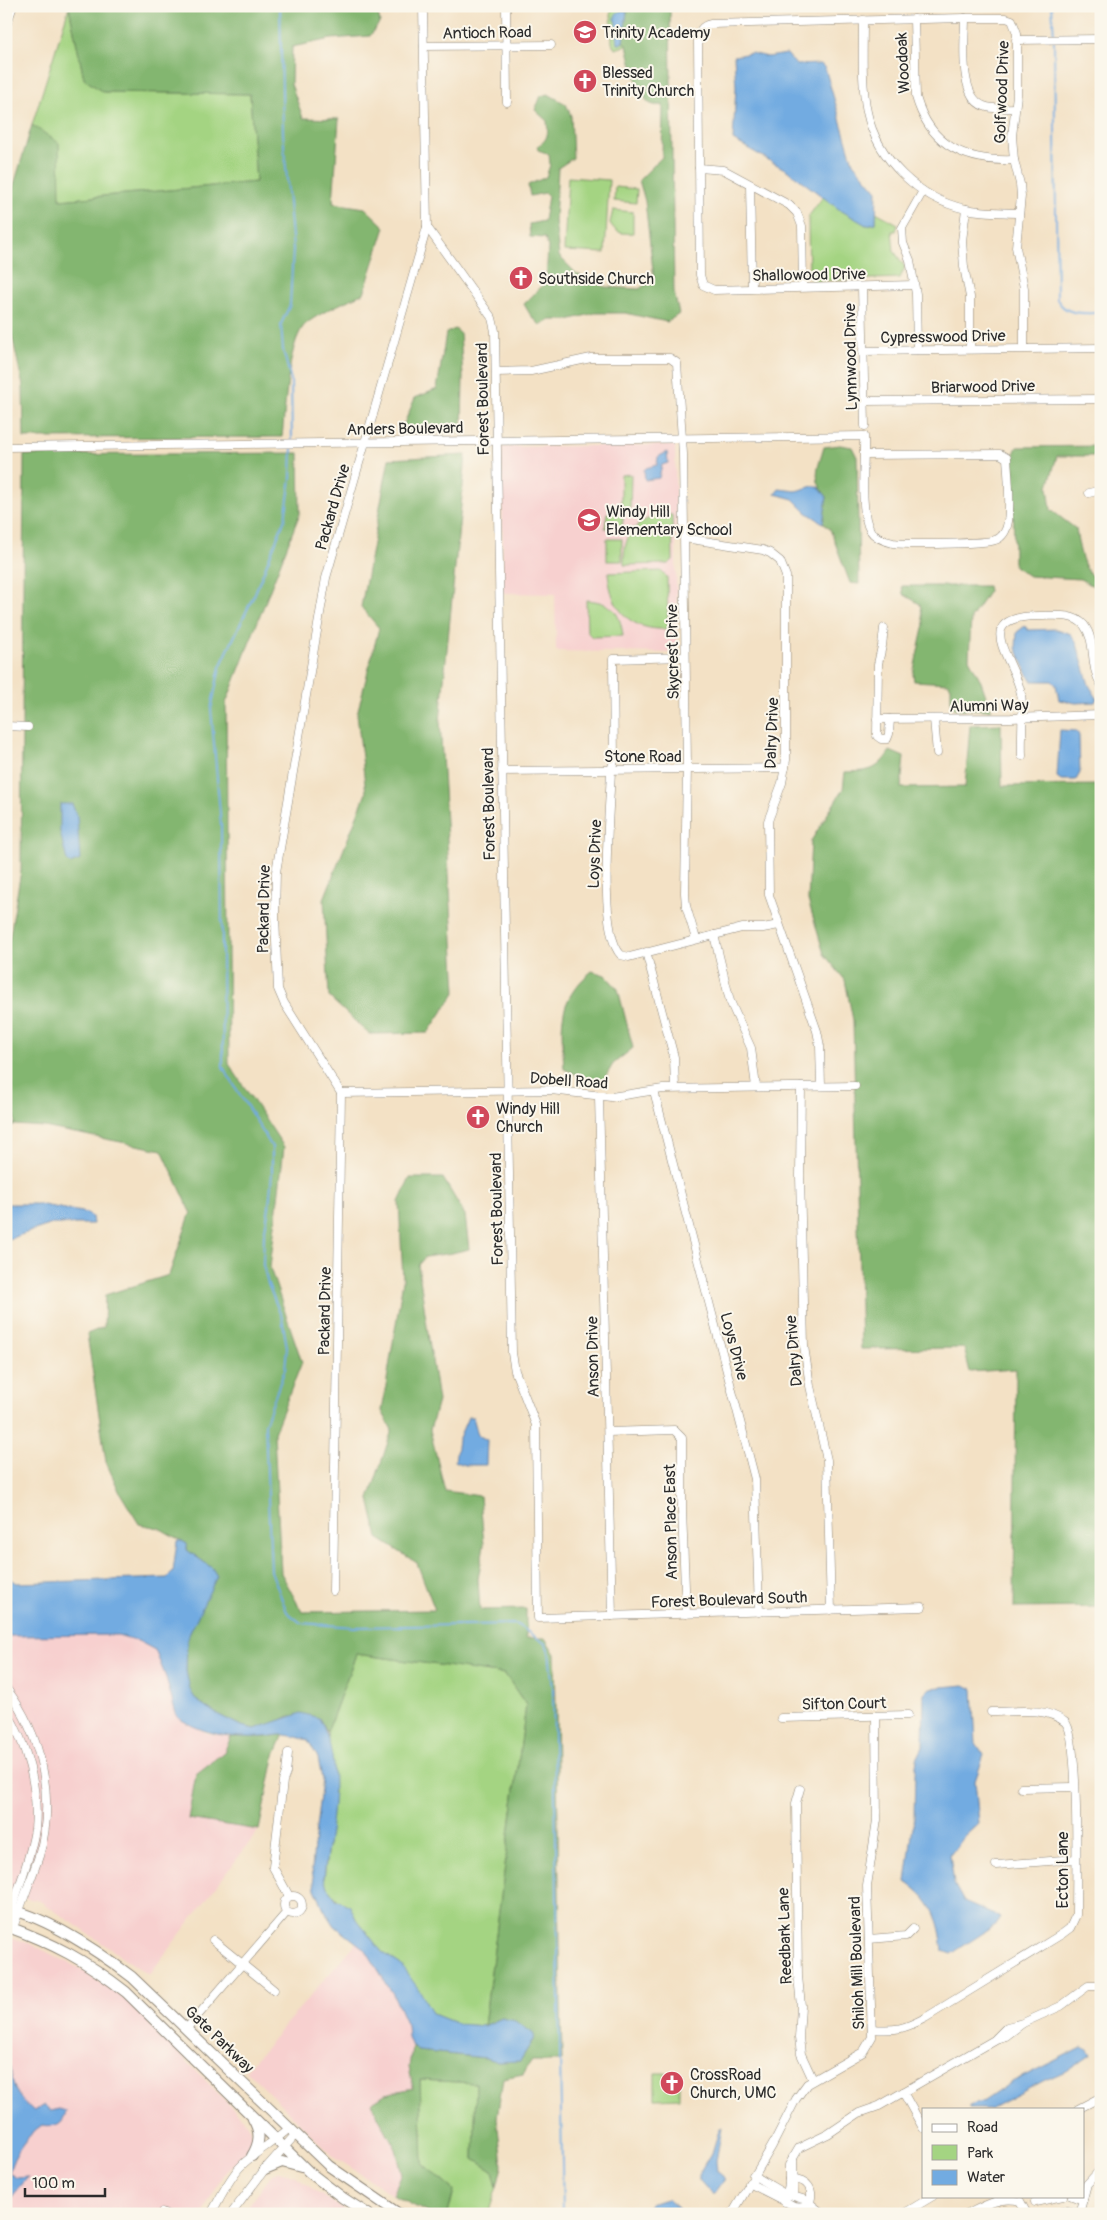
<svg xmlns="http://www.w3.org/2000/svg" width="1107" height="2220" font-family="Pangolin,sans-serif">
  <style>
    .built { fill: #f7d0cf }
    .green { fill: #a4d482; stroke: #688056 }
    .forest { fill: #83b670; stroke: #57704e }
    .water { fill: #72abe1; stroke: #4e6b86 }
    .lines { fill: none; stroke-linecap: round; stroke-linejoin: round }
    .stream { stroke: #72abe1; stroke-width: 2 }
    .minor-casing { stroke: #8f8678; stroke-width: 9 }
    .major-casing { stroke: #8f8678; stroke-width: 12 }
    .minor { stroke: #fff; stroke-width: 8 }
    .major { stroke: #fff; stroke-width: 10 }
    .labels { text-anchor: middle; stroke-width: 4; stroke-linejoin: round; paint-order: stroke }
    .street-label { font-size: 16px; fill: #2b2b2b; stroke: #fbf7ec }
    .poi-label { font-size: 16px; fill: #2b2b2b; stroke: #fbf7ec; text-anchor: start }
  </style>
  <rect width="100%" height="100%" fill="#fbf7ec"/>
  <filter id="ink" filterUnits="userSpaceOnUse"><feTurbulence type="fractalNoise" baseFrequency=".02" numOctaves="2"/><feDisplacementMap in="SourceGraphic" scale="10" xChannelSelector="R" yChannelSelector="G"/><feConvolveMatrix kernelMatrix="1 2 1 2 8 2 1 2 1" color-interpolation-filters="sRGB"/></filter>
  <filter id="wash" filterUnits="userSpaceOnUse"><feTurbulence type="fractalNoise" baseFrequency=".0096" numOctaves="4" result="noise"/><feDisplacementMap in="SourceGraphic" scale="20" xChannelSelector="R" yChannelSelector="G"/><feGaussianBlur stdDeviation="1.12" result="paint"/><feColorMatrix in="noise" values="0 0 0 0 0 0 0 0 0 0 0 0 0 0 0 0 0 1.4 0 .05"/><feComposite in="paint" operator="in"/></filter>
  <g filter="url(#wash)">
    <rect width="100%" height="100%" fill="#f3e1c5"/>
    <g class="built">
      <polygon points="675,445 677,653 556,651 555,594 503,593 502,447"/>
      <polygon points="52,1635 118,1635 138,1641 155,1650 165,1675 177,1717 206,1733 231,1737 224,1752 196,1775 231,1825 259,1830 149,1975 40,1901 6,1894 6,1636"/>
      <polygon points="6,1936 31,1944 79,1968 128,2001 248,2124 254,2137 248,2150 223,2175 202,2214 6,2214"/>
      <polygon points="357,1942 366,1950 393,1994 407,2025 408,2037 412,2047 409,2067 413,2088 402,2175 393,2195 333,2156 246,2070"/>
      <polygon points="278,2171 295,2175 315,2191 349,2214 242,2214 271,2175"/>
    </g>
    <g class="green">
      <polygon points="625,6 644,6 622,10 620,44 623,42 626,44 625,46 615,49 612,43 611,10"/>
      <polygon points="69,7 84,79 103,92 250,94 256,182 60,200 32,125"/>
      <polygon points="568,177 609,180 605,253 564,251"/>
      <polygon points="615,187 637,189 636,203 614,201"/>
      <polygon points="823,197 866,225 876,223 876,212 898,224 896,231 892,231 894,251 905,267 900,278 813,281 809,278 808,217"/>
      <path d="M613 210 633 212V233C621 234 616 233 610 223Z"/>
      <polygon points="631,474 630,512 624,512 622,528 605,528 607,513 621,512 621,475"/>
      <path d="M660 514 672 515 673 560 668 564 624 565C623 537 632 523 660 514Z"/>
      <rect x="607" y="539" width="15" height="22"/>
      <path d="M661 571 667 577 668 629C630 631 611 610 608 573Z"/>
      <path d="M586 600C612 602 620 611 623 636L592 637 587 632Z"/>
      <polygon points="356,1654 505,1674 526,1705 484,2026 458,2024 433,2014 401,1965 382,1952 356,1919 350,1906 338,1900 327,1887 324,1879 334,1792 327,1732"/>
      <polygon points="655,2073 679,2073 679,2098 655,2099"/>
      <polygon points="420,2080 476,2083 474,2159 493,2171 497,2187 488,2214 448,2214 454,2190 423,2164"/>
    </g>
    <g class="forest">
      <path d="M335 6 377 10 380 22 370 36 331 39 292 47 291 84 303 118 339 119 333 203 365 208 385 227 364 293C351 299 310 317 303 327 288 346 285 411 282 437L24 438 23 386 6 308V252L10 198 32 125 59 143 60 200 256 182 250 94 103 92 84 79 69 7Z"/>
      <path d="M644 6H673L670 11 674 292 679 314 667 322 625 313H595L568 320H551L540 325 531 316 524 304 546 282 548 247 545 238 530 237 529 224 544 221 548 196 545 193 530 196 528 185 546 177 550 165 549 154 538 150 537 146C549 140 548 133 547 121L535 110 541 96 548 94 566 104 571 116 573 158 558 168 555 220 559 256 577 274 605 287 639 289 654 279 645 201 639 180 662 157 663 105C660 105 655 106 651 104 639 98 630 58 627 45L623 42 627 11Z"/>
      <polygon points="455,329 460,333 463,376 462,432 400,433 415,398 437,389 446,333"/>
      <path d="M840 445 852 447 857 457 859 584 850 583 830 529 823 523 827 497C811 478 818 469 824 447Z"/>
      <path d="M1101 446V456H1057L1048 487 1051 510 1076 529C1079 547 1082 574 1101 583V590L1080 579 1029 576 1014 566 1013 456 1017 447Z"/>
      <polygon points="299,453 300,513 226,703 229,1064 284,1147 270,1268 302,1362 274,1433 281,1573 302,1612 435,1610 417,1563 378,1538 369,1499 392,1430 382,1411 403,1280 399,1202 410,1178 443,1178 465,1215 469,1249 452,1253 425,1257 418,1265 438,1401 430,1430 445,1491 480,1496 484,1545 478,1579 480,1610 526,1609 526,1638 545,1638 555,1654 562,2061 532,2061 523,2074 503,2078 497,2118 502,2166 497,2187 493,2171 474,2159 476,2083 420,2080 423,2164 454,2190 448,2214 430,2214 393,2195 402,2174 396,2149 371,2103 385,2094 413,2088 409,2067 412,2047 418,2051 486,2058 498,2062 520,2061 533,2040 502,2018 484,2026 526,1705 505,1674 356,1654 327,1732 319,1718 289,1716 275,1723 255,1729 241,1726 215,1713 196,1700 190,1691 186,1671 187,1639 216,1576 212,1568 187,1550 187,1544 159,1528 139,1524 120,1493 106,1462 87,1334 104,1327 105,1295 169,1275 191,1212 162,1150 44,1127 15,1125 6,1127 6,1121 15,1124 6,1023 6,959 21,871 24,455"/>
      <polygon points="466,455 440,721 456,991 428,1033 369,1034 329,997 324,899 366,793 357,714 379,628 361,607 389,459"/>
      <polygon points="902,586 988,586 989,591 971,618 969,659 980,679 991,710 956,709 951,705 951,687 948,683 914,681 913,674 924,624 920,604 903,594"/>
      <path d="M1001 724 1002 786 1101 785V1607L1014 1608 1016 1369 970 1372 964 1348 861 1349 853 1020 845 980 824 954 808 900 811 841 843 789 845 772C869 771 876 772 890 751L904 757 901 788 965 787 970 725Z"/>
      <path d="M592 971 605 975 618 989 633 1048 613 1064 603 1081 589 1080 564 1069C562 1026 555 1002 592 971Z"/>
      <polygon points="284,1734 274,1758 259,1830 188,1819 196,1774 224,1752 231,1737 267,1737"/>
    </g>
    <g class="water">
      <polygon points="622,10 627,11 623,42 620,44 618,44 615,17 617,13"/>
      <polygon points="751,53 768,57 787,54 796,65 821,64 825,68 853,163 877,191 876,223 866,225 840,210 790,172 733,140 736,87 734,56"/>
      <polygon points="667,452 668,463 662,465 659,478 645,480 644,470 646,468 657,465 658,457"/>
      <polygon points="813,486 819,487 827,497 823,523 806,512 793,499 775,494 779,489 796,491"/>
      <polygon points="1025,626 1028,630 1056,629 1071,634 1077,644 1089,685 1097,698 1095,702 1076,703 1059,700 1056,685 1052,681 1031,681 1016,648 1017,632"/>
      <polygon points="1060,730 1077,731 1079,736 1080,773 1076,780 1061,780 1057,777"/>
      <polygon points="60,804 72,804 77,816 80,860 70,864 67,861 60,832"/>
      <polygon points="6,1204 38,1204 87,1213 92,1217 93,1224 52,1224 6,1240"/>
      <polygon points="468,1417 473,1417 478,1435 487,1440 486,1465 464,1465 455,1461 458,1440"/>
      <path d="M177 1541H182L187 1544V1550L212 1568 217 1576 187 1639 186 1671 190 1690 196 1700 215 1713 241 1726 255 1729 301 1713 319 1718C346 1766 329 1826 324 1878L327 1887 337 1900 350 1906 356 1919 382 1952 401 1965 420 1991 433 2014 458 2024 484 2026 502 2018 515 2021 534 2034 533 2040 520 2061 498 2062 486 2058 418 2051 412 2047 408 2037 407 2025 393 1994 366 1950 335 1926 324 1909 315 1889 312 1869 314 1845 322 1779 318 1758 308 1740C300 1738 293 1736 285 1735 278 1734 270 1737 262 1737 231 1738 204 1735 177 1717L165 1675 155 1650 138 1641 118 1635 6 1636V1576L16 1583 167 1578 173 1572Z"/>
      <path d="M965 1685 973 1689 976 1743 984 1755 975 1781 979 1823 965 1836 950 1855 954 1884 964 1902 1001 1918 997 1924 951 1954 943 1951C940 1920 933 1900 906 1882L914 1818 915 1773 917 1759 923 1747 924 1694 930 1688Z"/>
      <polygon points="1082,2047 1087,2049 1091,2055 1070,2069 1043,2081 990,2109 969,2109 969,2106 984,2101 1012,2082"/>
      <path d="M6 2061C13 2072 11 2078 15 2089 19 2098 27 2105 34 2111L45 2105 50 2111 59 2109 66 2111C63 2125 55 2127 42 2125 27 2135 13 2155 9 2173L17 2178 28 2177 6 2204Z"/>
      <polygon points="722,2128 716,2161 717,2172 725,2179 715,2193 711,2193 699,2180 699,2175 712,2153 719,2130"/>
      <polygon points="667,2199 677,2207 682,2214 646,2214 649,2204"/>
    </g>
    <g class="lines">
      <g class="stream">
        <polyline points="280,6 283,133 293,249 290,305 281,324 283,350 291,380 292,440"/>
        <polyline points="1052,6 1054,36"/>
        <path d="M1054 41 1057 299C1065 316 1084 313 1101 313"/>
        <polyline points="292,445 291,478 285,519 255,593 220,667 211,709 221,825 223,1067 272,1147 272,1173 269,1207 264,1235 263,1265 268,1284 282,1318 287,1347 285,1369 265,1424 271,1571 287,1612 301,1623 354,1627 516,1624 546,1644 549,1652 553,1689 563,2214"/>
      </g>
    </g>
  </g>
  <g filter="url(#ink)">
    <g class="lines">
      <g class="minor-casing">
        <g id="minor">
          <polyline points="423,6 427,227 492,318 495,331 512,1353 515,1371 536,1425 538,1618 922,1607"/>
          <polyline points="506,6 507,102"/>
          <path d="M965 18C965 41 958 97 984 106 994 110 1005 108 1015 108"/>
          <path d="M914 19 916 97C930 146 966 162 1014 160"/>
          <path d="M863 20C863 51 861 82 867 112 877 159 919 199 966 209 983 213 1002 212 1019 213"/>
          <polyline points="6,26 13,6"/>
          <polyline points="1016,40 1101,39"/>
          <polyline points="424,46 551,45"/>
          <polyline points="699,168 724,170 789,205 797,213 802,226 803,287"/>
          <polyline points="750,185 752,288"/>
          <polyline points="966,209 962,241 964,267 970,297 970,349"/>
          <path d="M914 285 714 290 703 285 700 275 698 40C699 31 701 26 711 24L965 18H1006L1012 20 1017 33V95L1012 136 1014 160 1020 184 1021 196 1016 247 1024 288V348"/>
          <polyline points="862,287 865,426"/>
          <polyline points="917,350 916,294 910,260 903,243 902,228 923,191"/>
          <polyline points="863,351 1101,348"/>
          <polyline points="496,372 531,371 591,358 670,358 677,363 683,454 687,765 685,893 686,906 696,939"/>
          <polyline points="865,401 1101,399"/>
          <path d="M6 447 864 436C865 459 859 511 870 530 875 538 884 541 893 543 906 545 985 544 995 540 999 539 1002 536 1004 533 1013 521 1008 474 1007 458L1000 454 864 455"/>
          <polyline points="1089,493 1101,490"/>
          <polyline points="684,538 763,550 770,553 780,561 786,576 786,760 782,783 768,821 769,895 817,1031 820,1046 821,1086"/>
          <polyline points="884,628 882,646 878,664 877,736 881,739 887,739 889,734 890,719"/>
          <path d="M685 657 613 659 614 761 611 770C610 806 597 932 621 955L629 957 742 928H763L779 925"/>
          <polyline points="877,719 1011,718 1101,715"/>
          <polyline points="934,719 937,753"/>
          <polyline points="6,726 28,727"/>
          <path d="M1022 756C1021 736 1024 714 1021 694 1016 660 967 616 1040 616 1055 616 1073 613 1084 625 1097 642 1089 666 1101 684"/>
          <polyline points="502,771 785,768"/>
          <polyline points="714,935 730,1001 751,1048 756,1087"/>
          <polyline points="646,952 674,1057 675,1088"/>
          <polyline points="801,1087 800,1176 804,1346 810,1386 827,1460 831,1610"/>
          <polyline points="654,1091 755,1479 759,1612"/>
          <polyline points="341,1093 551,1090 611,1097 663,1089 855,1086"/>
          <polyline points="599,1097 612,1616"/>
          <polyline points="608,1432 674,1430 682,1438 682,1510 686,1614"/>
          <polyline points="333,1591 341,1093 284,1003 278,989 275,916 276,872 326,578 427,227"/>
          <path d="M6 1688C42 1735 56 1799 39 1856 31 1880 21 1904 13 1928"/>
          <path d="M6 1711C27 1743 39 1790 35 1829 30 1862 15 1894 7 1926"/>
          <polyline points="781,1718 908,1715"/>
          <polyline points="288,1753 286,1773 283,1781 273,1867 289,1896"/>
          <polyline points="1021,1788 1074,1787"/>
          <polyline points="800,1789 796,1803 798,1976 801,2006 799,2038 801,2054 813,2080"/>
          <polyline points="996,1865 1076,1859"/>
          <circle cx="293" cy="1905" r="9"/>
          <polyline points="869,1939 906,1936 913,1929"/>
          <polyline points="213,1940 274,1990"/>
          <polyline points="187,2028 287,1912"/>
          <path d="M872 2029C896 2031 904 2029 925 2018L1062 1934 1070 1928 1076 1915C1076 1887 1080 1735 1065 1722 1045 1706 1014 1712 991 1712"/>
          <polyline points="996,2038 1007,2027 1023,2023 1061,2006 1088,1986 1101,1986"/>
          <polyline points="903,2092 923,2128"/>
          <polyline points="1078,2109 1101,2097"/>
          <polyline points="793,2157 794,2196"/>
          <polyline points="753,2175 783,2193 806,2200 823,2214"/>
          <path d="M789 2179C808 2178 816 2190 808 2207"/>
          <polyline points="749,2183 794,2206 804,2207 815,2214"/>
          <polyline points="1072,2196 1083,2200"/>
          <polyline points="785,2202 789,2184 789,2165 799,2148 828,2134 859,2113 879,2106 996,2039 1006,2036 1023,2023"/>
          <polyline points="1035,2202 1063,2196"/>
          <polyline points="162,2212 166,2214"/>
          <path d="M211 2214C220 2198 228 2180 240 2167 254 2152 274 2143 289 2128"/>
          <polyline points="231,2214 265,2169 295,2135"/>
          <polyline points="732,2214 772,2146 796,2099 807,2084 863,2052 872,2037 867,1886 877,1820 876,1717"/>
          <polyline points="903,2214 933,2196"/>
          <path d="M968 2214C985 2205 1001 2196 1020 2201L1027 2214"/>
          <polyline points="1051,2214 1068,2211 1079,2214"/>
          <polyline points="1079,2214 1087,2184 1101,2169"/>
        </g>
      </g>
      <g class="major-casing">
        <g id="major">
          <path d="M6 1908C48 1918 98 1951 132 1977L329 2166 399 2214"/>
          <path d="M6 1926C55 1944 85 1960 126 1992L309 2172 343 2198 368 2214"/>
          <path d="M252 2156C260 2143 261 2132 253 2119"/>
          <polyline points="265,2169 282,2162 301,2167"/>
        </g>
      </g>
      <use href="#minor" class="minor"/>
      <use href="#major" class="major"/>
    </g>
  </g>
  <defs>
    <g id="school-disc" transform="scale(1.25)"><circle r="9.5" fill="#d1495b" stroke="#fbf7ec"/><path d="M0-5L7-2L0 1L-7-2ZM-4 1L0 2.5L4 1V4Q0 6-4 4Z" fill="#fff"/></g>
    <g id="church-disc" transform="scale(1.25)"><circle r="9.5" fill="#d1495b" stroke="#fbf7ec"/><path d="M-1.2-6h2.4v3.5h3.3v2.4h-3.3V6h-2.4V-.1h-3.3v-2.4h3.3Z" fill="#fff"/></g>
  </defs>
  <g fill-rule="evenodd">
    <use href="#school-disc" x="585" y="32"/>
    <use href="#church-disc" x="585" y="81"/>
    <use href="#church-disc" x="521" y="278"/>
    <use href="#school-disc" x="589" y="520"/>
    <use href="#church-disc" x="478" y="1117"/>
    <use href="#church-disc" x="672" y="2083"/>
  </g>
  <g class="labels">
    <g class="street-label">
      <text transform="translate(487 32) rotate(-1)" y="6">Antioch Road</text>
      <text transform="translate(902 63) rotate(-93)" y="6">Woodoak</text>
      <text transform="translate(1001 92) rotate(-88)" y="6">Golfwood Drive</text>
      <text transform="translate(809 274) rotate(-1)" y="6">Shallowood Drive</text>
      <text transform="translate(943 336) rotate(-1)" y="6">Cypresswood Drive</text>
      <text transform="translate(850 357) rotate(-91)" y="6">Lynnwood Drive</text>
      <text transform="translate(983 386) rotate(-1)" y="6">Briarwood Drive</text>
      <text transform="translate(482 399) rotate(-91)" y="6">Forest Boulevard</text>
      <text transform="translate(405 428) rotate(-1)" y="6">Anders Boulevard</text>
      <text transform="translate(332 507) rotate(-74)" y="6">Packard Drive</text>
      <text transform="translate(672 652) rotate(-91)" y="6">Skycrest Drive</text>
      <text transform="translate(989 705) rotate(-1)" y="6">Alumni Way</text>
      <text transform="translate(771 733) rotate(-88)" y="6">Dalry Drive</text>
      <text x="643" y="762">Stone Road</text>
      <text transform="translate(488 804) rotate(-91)" y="6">Forest Boulevard</text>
      <text transform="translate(594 854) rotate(-88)" y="6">Loys Drive</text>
      <text transform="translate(263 909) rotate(-89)" y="6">Packard Drive</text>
      <text transform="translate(569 1080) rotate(4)" y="6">Dobell Road</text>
      <text transform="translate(496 1209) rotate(-91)" y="6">Forest Boulevard</text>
      <text transform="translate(324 1311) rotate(-89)" y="6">Packard Drive</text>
      <text transform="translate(735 1346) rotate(75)" y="6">Loys Drive</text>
      <text transform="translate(793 1351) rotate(-95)" y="6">Dalry Drive</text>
      <text transform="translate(592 1357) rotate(-91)" y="6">Anson Drive</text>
      <text transform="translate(670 1522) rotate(-91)" y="6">Anson Place East</text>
      <text transform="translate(729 1599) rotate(-2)" y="6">Forest Boulevard South</text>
      <text transform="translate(844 1703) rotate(-1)" y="6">Sifton Court</text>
      <text transform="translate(1062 1870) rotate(-90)" y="6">Ecton Lane</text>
      <text transform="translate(784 1936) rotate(-92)" y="6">Reedbark Lane</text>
      <text transform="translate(856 1963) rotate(-92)" y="6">Shiloh Mill Boulevard</text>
      <text transform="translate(220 2039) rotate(44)" y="6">Gate Parkway</text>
    </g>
    <g class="poi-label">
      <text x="602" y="38">Trinity Academy</text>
      <text x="602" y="78">Blessed<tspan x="602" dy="18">Trinity Church</tspan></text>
      <text x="538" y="284">Southside Church</text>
      <text x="606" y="517">Windy Hill<tspan x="606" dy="18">Elementary School</tspan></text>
      <text x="496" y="1114">Windy Hill<tspan x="496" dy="18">Church</tspan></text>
      <text x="690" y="2080">CrossRoad<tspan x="690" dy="18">Church, UMC</tspan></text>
    </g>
  </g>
  <rect width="1107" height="2220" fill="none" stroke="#fbf7ec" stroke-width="25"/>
  <rect x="922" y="2108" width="162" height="90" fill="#fbf7ec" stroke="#a8a59f"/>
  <rect x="932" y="2124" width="25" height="8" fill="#ffffff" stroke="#a8a59f"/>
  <text x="967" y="2132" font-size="15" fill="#2b2b2b">Road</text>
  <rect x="932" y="2145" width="25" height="15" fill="#a4d482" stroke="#a8a59f"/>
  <text x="967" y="2158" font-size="15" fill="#2b2b2b">Park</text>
  <rect x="932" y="2170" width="25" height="15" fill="#72abe1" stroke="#a8a59f"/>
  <text x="967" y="2182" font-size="15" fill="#2b2b2b">Water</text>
  <path d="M25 2188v8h80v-8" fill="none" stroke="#2b2b2b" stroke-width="2.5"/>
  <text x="32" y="2188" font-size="15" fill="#2b2b2b" stroke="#fbf7ec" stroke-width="4" paint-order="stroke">100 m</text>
</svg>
